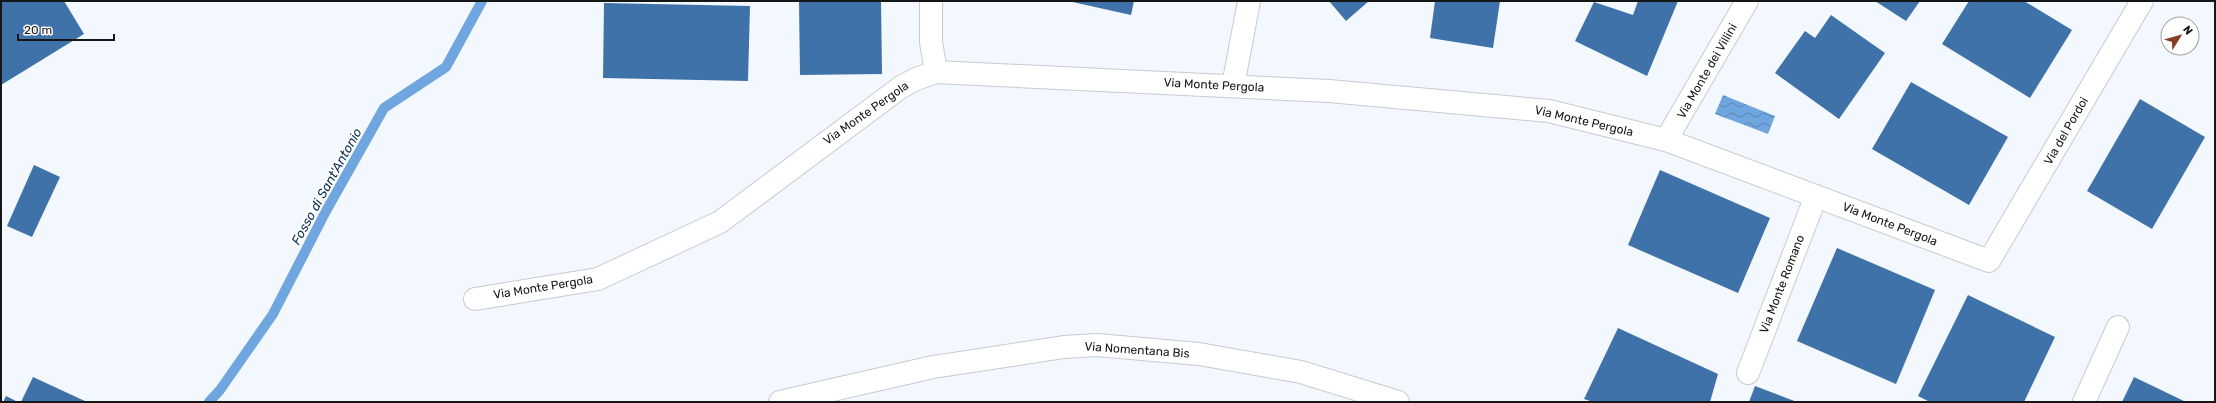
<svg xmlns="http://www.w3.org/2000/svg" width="2216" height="403" font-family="Rubik,sans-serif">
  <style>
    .water { fill: url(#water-waves) }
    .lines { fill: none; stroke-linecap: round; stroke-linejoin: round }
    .stream { stroke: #70a6df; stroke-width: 10 }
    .building { fill: #3e72a8 }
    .street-casing { stroke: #c7cbd1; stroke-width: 24 }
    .secondary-casing { stroke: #c7cbd1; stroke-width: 24 }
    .street { stroke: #fff; stroke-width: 22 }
    .secondary { stroke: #fff; stroke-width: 22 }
    .labels { text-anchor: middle; stroke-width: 4; stroke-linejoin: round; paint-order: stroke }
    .street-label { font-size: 12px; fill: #141618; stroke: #fff }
    .water-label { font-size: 13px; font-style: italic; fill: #083055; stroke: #fff }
  </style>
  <defs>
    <pattern id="water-waves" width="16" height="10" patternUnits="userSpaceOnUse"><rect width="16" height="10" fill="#70a6df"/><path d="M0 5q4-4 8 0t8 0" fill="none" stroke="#5b86b4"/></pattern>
  </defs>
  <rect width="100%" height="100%" fill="#f3f8fe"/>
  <polygon class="water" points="1723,95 1775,116 1768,134 1715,114"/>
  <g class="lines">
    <polyline class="stream" points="209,402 220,390 273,314 326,211 384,108 446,67 482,1"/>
  </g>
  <g class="building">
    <polygon points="1,1 64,1 84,34 1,85"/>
    <polygon points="799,1 881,1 882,74 800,75"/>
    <polygon points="1068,1 1134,1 1131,15"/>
    <polygon points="1329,1 1369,1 1346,21"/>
    <polygon points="1435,1 1500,1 1493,48 1430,38"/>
    <polygon points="1638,1 1678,1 1647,76 1575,41 1594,2 1633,15"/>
    <polygon points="1875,1 1920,1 1906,21"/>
    <polygon points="1969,1 2024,1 2072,30 2030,98 1942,44"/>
    <polygon points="604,3 750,6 748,81 603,78"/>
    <polygon points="1831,15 1885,53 1839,119 1775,73 1805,31 1815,38"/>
    <polygon points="1911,82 2008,137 1969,205 1872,149"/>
    <polygon points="2140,99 2205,137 2152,229 2087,191"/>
    <polygon points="34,165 60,177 32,237 7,226"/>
    <polygon points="1660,170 1770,218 1738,293 1628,245"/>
    <polygon points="1837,248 1935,290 1896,384 1797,341"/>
    <polygon points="1968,295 2055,337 2024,402 1930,402 1918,396"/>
    <polygon points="1618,328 1718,374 1710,402 1593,402 1584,399"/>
    <polygon points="33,377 87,402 21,402"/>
    <polygon points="2134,377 2186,402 2122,402"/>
    <polygon points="1755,386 1797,402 1749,402"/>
    <polygon points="6,396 18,402 3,402"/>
  </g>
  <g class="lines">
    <g class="street-casing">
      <g id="street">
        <polyline points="931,1 931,42 936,72"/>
        <polyline points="1233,86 1249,1"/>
        <polyline points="1666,140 1747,1"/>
        <polyline points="475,299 598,279 720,222 901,87 916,79 936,72 1329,91 1549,111 1666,140 1989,261 2142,1"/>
        <polyline points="1748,373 1816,196"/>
        <polyline points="2084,402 2118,327"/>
      </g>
    </g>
    <g class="secondary-casing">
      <polyline id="secondary" points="780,402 933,367 1064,347 1097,345 1199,354 1301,372 1398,402"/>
    </g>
    <use href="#street" class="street"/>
    <use href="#secondary" class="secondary"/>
  </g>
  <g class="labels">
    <g class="street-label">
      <text transform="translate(1707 71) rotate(-60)" y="4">Via Monte dei Villini</text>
      <text transform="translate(1214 85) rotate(3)" y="4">Via Monte Pergola</text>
      <text transform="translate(866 113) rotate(-35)" y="4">Via Monte Pergola</text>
      <text transform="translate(1584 121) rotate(13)" y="4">Via Monte Pergola</text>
      <text transform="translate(2066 131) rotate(-60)" y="4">Via del Pordoi</text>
      <text transform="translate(1890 224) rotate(21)" y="4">Via Monte Pergola</text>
      <text transform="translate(1782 284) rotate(-69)" y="4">Via Monte Romano</text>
      <text transform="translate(543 287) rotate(-9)" y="4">Via Monte Pergola</text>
      <text transform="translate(1137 350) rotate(4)" y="4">Via Nomentana Bis</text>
    </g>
    <g class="water-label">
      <text transform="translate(326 186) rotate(-61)" y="5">Fosso di Sant'Antonio</text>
    </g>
  </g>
  <rect width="2216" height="403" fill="none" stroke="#141618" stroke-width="4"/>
  <g transform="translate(2180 36) rotate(53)"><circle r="19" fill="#ffffff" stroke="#a1a2a3"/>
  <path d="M0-3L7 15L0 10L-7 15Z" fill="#863d21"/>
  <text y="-6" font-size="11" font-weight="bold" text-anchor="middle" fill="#141618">N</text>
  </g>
  <path d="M18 34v6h96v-6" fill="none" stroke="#141618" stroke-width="2"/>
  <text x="24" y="34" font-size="12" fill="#141618" stroke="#ffffff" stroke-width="3" paint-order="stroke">20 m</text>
</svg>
